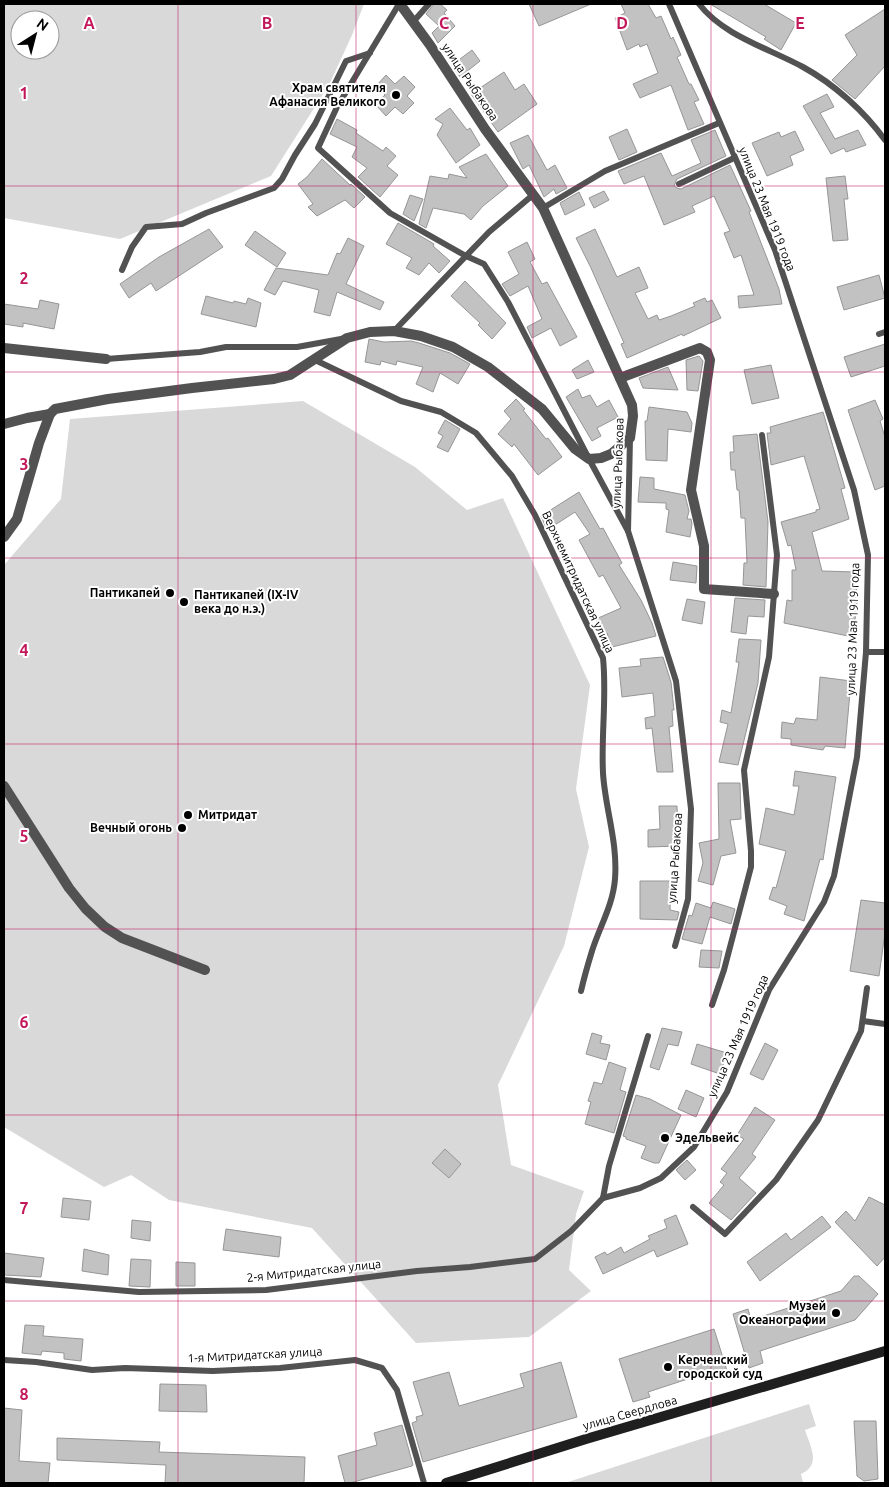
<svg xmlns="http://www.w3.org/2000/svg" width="889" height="1487" font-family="Ubuntu,sans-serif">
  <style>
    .green { fill: #d9d9d9; fill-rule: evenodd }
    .building { fill: #c2c2c2; stroke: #969696 }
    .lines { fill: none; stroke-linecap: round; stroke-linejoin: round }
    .service { stroke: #525252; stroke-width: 6 }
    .minor { stroke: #525252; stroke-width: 10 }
    .secondary { stroke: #1f1f1f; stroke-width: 10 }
    .grid { fill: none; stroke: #c2185b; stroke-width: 1; stroke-opacity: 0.55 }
    .poi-dot { fill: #000; stroke: #fff; stroke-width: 2 }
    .labels { text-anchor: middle; stroke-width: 4; stroke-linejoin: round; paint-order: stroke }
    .street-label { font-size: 12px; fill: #000; stroke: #fff }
    .poi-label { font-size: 12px; font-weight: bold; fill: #000; stroke: #fff; text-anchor: end }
    .grid-label { font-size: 16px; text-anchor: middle; font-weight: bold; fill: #c2185b; stroke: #fff; stroke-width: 4; stroke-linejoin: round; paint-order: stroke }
  </style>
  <rect width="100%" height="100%" fill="#fff"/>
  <g class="green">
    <path d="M4 4H364L352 35 330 83 271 176 120 239 4 218ZM20 20H50V50H20Z"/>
    <polygon points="303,401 415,467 467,510 503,498 590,685 576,789 589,847 564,946 498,1085 511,1165 584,1191 576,1214 569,1270 591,1291 529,1337 416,1343 312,1228 169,1200 131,1175 104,1187 4,1127 4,565 61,499 70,419"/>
    <path d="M809 1404 816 1426 805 1430C810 1446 822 1465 801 1474L803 1483H565Z"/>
  </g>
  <g class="building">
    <polygon points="434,4 440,4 447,10 444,13 455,26 438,43 432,33 439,26 426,14"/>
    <polygon points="529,4 591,4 539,26"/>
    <polygon points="621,4 648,4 656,18 661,16 671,39 673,37 681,55 677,57 689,84 691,84 699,100 694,102 704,124 688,130 671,85 640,98 633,84 658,73 647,44 640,47 639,44 627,50 615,18 625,13"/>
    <polygon points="710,4 764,4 796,23 781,50 764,39 766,37"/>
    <polygon points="885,9 885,66 855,99 832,80 857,55 845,35"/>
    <polygon points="472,50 480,61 460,77 452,65"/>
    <polygon points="504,72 515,90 524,84 537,104 498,132 471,94"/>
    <polygon points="386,75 395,84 404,76 415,87 407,96 414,103 403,114 395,107 386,116 375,104 385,95 376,86"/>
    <polygon points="827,94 834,107 820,113 835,139 858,130 866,145 846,152 844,148 831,154 803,106"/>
    <polygon points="450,108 467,130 470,128 480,145 456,163 437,135 443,124 435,119"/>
    <polygon points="337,119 357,130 356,133 383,151 386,147 396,156 387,166 398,175 380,197 358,177 367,168 352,157 357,147 330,134"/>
    <polygon points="627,129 637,152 619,160 609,137"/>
    <polygon points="715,130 726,156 677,179 674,186 677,188 681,189 730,165 751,211 749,212 779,289 782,304 739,308 738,296 754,295 741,255 734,258 724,233 730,231 714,196 692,206 695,212 664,225 644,176 624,184 618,171 661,153 672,176 701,163 691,140"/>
    <polygon points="795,131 804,150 790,156 793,165 767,176 752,143 779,132 781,137"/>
    <polygon points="528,135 547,170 555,165 567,188 556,194 554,189 544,197 529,165 523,169 510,143"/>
    <polygon points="486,154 508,186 483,206 471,220 464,214 433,208 426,228 419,224 430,176 448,179 449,174 467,178 459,167"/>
    <polygon points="322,159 350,185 351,184 365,197 354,208 345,200 317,216 308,207 313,204 298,184 307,177"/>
    <polygon points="845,176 848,199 844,199 848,240 833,241 826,178"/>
    <polygon points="604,191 609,200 594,208 589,198"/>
    <polygon points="579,192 585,205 565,215 560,203"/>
    <polygon points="410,195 423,199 414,221 403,214"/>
    <polygon points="398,223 434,244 433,246 450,261 439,273 429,263 419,275 406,268 412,258 386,244"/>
    <polygon points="209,229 223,247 156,291 151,283 129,298 120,284 159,257"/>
    <polygon points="595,229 617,277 639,267 648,288 635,293 648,319 657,315 659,320 671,316 695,306 693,303 705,298 707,302 712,300 721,318 683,336 682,334 627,358 621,344 624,343 591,268 576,238"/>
    <polygon points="255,231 286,253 277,267 245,245"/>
    <polygon points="348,238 364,246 346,284 384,302 380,310 337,292 330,316 314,312 319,290 283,281 275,295 264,290 276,268 328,275 337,253 340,254"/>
    <polygon points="527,242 535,259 530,262 542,284 547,282 577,337 560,346 551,328 532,338 527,327 542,319 528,286 510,296 502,284 519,274 508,252"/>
    <polygon points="879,275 885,298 844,310 837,287"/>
    <polygon points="465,281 506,323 492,339 478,325 480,323 451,296"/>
    <polygon points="206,296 233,303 234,301 246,304 248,298 261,303 256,327 201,314"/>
    <polygon points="40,300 59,304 54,329 23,323 23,327 4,324 4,304 38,309"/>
    <polygon points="369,339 384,342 411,341 419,343 450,353 470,364 458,384 440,373 433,392 416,384 423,367 397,361 396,365 381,361 380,365 365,362"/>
    <polygon points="885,344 885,366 851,377 844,357"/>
    <polygon points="699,356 703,361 698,391 687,390 686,360"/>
    <polygon points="588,360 594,372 577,379 572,370"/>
    <polygon points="771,365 779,398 752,404 744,370"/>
    <polygon points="668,367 678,390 643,388 639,378"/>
    <polygon points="578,389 582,398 590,395 597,407 609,400 618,417 597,428 601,436 592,441 566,397"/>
    <polygon points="516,399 525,409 523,410 546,439 548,438 562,457 538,475 514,444 512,447 498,434 511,419 504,411"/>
    <polygon points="875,400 883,419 880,421 885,437 885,486 875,490 848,410"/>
    <polygon points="649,407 687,412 692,423 691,432 668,429 667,461 646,460 645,421 647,421"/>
    <polygon points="823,412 845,488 841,489 849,519 812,532 822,571 856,572 857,603 853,637 784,623 787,600 792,601 792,570 796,570 791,545 788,546 781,522 816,512 816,510 820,509 804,456 771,465 767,433 771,433 770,427"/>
    <polygon points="445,420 460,429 448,452 437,447 443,436 438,433"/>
    <polygon points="757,434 768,522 766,587 743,585 744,563 747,563 745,518 741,518 739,490 737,490 735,470 731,470 730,452 734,452 733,436"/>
    <polygon points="640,477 654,478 654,489 685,495 689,511 687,519 691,519 692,524 690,537 666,532 669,510 666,509 666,503 638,502"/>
    <polygon points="579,492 600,529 603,528 622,563 619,565 641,600 652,623 656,636 612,647 607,633 604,635 596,619 621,608 603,575 599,577 579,540 590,534 575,512 547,530 541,516"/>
    <polygon points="673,562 697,566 696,583 670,580"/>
    <polygon points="735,598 765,600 764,617 748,616 746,634 731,632"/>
    <polygon points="687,599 705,602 702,624 682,620"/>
    <polygon points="739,639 761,640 758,683 738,765 719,762 728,724 720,722 722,710 731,713 739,662 736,662"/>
    <polygon points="663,657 671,682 674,710 672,710 673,726 669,727 673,772 657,772 652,728 646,729 645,718 655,716 653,693 622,697 619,668 641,666 640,659"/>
    <polygon points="820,677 851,681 845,748 825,746 823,750 791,745 791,739 781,738 782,722 794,724 796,718 817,720"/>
    <polygon points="795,771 836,777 823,860 820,859 804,921 784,914 787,906 769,899 773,887 776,888 786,851 759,844 766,808 794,815 799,786 793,786"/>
    <polygon points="718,783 740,783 741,819 730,820 736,853 721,856 713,885 698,881 703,863 699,843 719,839"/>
    <polygon points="659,806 677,806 679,846 648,847 648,830 660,829"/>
    <polygon points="640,881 671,881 670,910 679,912 677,920 640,919"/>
    <polygon points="861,900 885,903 885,933 879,976 850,971"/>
    <polygon points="713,902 735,909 731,924 710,917 702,944 682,939 689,915 692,916 696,903 711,908"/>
    <polygon points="701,950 722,951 719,968 699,967"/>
    <polygon points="662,1028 682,1032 678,1046 668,1044 659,1070 650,1067"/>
    <polygon points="592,1033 602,1036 600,1043 610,1045 606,1060 586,1054"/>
    <polygon points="765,1043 778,1050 763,1080 750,1074"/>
    <polygon points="697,1044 727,1053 720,1074 691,1064"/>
    <polygon points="609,1062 626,1068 620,1090 626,1092 614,1133 585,1124 591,1102 588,1101 594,1082 602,1084"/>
    <polygon points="686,1090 704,1098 696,1117 678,1109"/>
    <polygon points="636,1095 650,1099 681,1115 659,1163 654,1163 641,1158 646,1146 626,1139 626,1137 623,1136"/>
    <polygon points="755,1107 775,1120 752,1154 756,1157 739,1178 756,1193 731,1220 709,1203 724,1185 720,1182 727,1173 721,1169 744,1139 737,1135"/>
    <polygon points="445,1149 461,1164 449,1178 432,1163"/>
    <polygon points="687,1160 696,1170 685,1180 676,1170"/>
    <polygon points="869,1197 885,1205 885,1257 877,1266 835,1222 846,1211 855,1221"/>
    <polygon points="63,1198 91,1201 89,1220 61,1217"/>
    <polygon points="676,1215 688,1244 657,1257 654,1250 603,1274 595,1257 605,1252 607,1255 621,1247 624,1253 650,1239 648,1236 667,1228 664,1220"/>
    <polygon points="822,1216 831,1227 760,1281 747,1262 786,1233 791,1240"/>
    <polygon points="132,1220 151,1222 150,1241 131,1238"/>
    <polygon points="226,1229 281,1237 279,1257 223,1250"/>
    <polygon points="84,1249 109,1255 108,1275 82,1271"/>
    <polygon points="4,1253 44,1258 41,1277 4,1275"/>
    <polygon points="131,1259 151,1260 150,1287 129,1286"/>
    <polygon points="176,1262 195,1263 195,1286 176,1286"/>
    <polygon points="854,1276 859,1276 878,1294 855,1320 760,1351 763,1363 749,1368 733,1314 748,1309 751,1320 841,1291"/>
    <polygon points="25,1325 44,1326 43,1336 83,1339 81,1361 64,1359 64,1353 42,1351 41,1355 22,1353"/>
    <polygon points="714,1329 728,1374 708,1380 706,1373 648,1392 650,1397 633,1402 619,1359"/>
    <polygon points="561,1362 577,1417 423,1462 412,1423 417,1421 416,1417 423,1415 413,1382 449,1372 459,1406 524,1387 520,1374"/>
    <polygon points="160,1384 206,1385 207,1412 159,1411"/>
    <polygon points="4,1408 22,1410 19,1461 50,1463 48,1483 4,1483"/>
    <polygon points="854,1421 876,1421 878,1479 864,1481 857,1476"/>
    <polygon points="402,1425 413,1465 412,1466 350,1483 345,1483 338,1456 377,1445 374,1433"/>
    <polygon points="57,1438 160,1442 159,1452 305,1457 304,1483 165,1483 166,1465 57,1460"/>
  </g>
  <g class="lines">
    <g class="service">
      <polyline points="399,4 337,107 318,148 390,213 466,256 484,264 508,302 589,459 628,531"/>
      <path d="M699 4C724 36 768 48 803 67 834 84 864 111 885 140"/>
      <polyline points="413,22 429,4"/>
      <polyline points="679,184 734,158"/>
      <polyline points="543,208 605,171 719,123"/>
      <polyline points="122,270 132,247 146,227 182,224 206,213 274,188 282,179 295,155 315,124 346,61 370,53"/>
      <polyline points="394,331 489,232 534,194"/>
      <polyline points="879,334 885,332"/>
      <polyline points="106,359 200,352 226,347 297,347 341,339"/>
      <path d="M315 360 401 401 441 412 476 433 512 476 535 515 603 658C607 696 601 735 603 773 605 808 618 842 615 879 613 905 600 926 592 951 588 964 584 978 581 991"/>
      <polyline points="630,438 628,531 676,681 691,809 688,899 675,946"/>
      <polyline points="866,652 885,652"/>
      <polyline points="712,1005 724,970 751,867 751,851 744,770 769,657 777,555 762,435"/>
      <polyline points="863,1021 885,1024"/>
      <polyline points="603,1198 640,1188 661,1178 694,1147 727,1092 769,990 824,902 834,876 857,757 866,652 868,555 854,490 775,250 669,4"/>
      <polyline points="603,1198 609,1166 648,1036"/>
      <polyline points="693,1207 725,1234 776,1180 818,1120 861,1031 867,988"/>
      <polyline points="4,1280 139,1292 266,1290 417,1271 470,1267 535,1259 571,1231 603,1198"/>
      <polyline points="4,1360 36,1362 92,1370 125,1368 213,1371 280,1368 355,1360 382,1368 397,1390 424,1483"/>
    </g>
    <g class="minor">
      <polyline points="4,348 106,359"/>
      <polyline points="620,378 700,348 707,352 710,360 691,490 704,546 704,589 774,594"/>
      <polyline points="4,424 27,418 50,414"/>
      <polyline points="4,537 17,519 39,443 50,414 55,409 108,399 192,388 274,379 290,375 347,338 370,332 394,331 421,336 453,347 488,367 542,409 575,449 589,459 601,458 611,454 630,438 633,416 632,405 543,208 485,129 430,45 400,4"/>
      <polyline points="4,786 69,888 85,908 105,927 122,938 205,970"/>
    </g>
    <polyline class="secondary" points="446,1483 586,1439 885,1351"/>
  </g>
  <path class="grid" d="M178 4V1483M356 4V1483M533 4V1483M711 4V1483M4 186H885M4 372H885M4 558H885M4 744H885M4 929H885M4 1115H885M4 1301H885"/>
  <g class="poi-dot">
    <circle cx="396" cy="95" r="5"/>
    <circle cx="170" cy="593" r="5"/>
    <circle cx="184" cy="602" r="5"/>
    <circle cx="188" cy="815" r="5"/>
    <circle cx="182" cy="828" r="5"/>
    <circle cx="665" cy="1138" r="5"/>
    <circle cx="836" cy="1313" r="5"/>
    <circle cx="668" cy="1367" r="5"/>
  </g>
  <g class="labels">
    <g class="street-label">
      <text transform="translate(470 82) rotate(56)" y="4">улица Рыбакова</text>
      <text transform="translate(767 209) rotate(68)" y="4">улица 23 Мая 1919 года</text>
      <text transform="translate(618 463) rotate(-88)" y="4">улица Рыбакова</text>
      <text transform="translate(578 582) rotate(65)" y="4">Верхнемитридатская улица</text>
      <text transform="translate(853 629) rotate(-88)" y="4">улица 23 Мая 1919 года</text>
      <text transform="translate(675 858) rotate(-86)" y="4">улица Рыбакова</text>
      <text transform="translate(738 1036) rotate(-66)" y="4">улица 23 Мая 1919 года</text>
      <text transform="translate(314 1271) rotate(-6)" y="4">2-я Митридатская улица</text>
      <text transform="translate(255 1355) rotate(-3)" y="4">1-я Митридатская улица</text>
      <text transform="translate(630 1413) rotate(-16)" y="4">улица Свердлова</text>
    </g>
    <g class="poi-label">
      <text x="386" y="92">Храм святителя<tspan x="386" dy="14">Афанасия Великого</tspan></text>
      <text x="160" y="597">Пантикапей</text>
      <text x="194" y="599" text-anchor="start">Пантикапей (IX-IV<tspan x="194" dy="14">века до н.э.)</tspan></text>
      <text x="198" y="819" text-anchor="start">Митридат</text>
      <text x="172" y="832">Вечный огонь</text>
      <text x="675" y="1142" text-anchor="start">Эдельвейс</text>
      <text x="826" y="1310">Музей<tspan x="826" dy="14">Океанографии</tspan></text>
      <text x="678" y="1364" text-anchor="start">Керченский<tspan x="678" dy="14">городской суд</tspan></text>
    </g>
  </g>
  <g class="grid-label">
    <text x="89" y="29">A</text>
    <text x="267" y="29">B</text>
    <text x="444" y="29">C</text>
    <text x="622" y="29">D</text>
    <text x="800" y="29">E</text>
    <text x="24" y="99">1</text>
    <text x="24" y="284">2</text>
    <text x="24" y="470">3</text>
    <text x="24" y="656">4</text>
    <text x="24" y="842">5</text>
    <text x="24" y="1028">6</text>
    <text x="24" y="1214">7</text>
    <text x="24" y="1400">8</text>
  </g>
  <rect width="889" height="1487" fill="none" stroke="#000000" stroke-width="10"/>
  <g transform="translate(35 35) rotate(36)"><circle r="24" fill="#ffffff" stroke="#999999"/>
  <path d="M0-4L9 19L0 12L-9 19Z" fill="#000000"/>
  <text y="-8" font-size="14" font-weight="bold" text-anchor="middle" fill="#000000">N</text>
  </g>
</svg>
